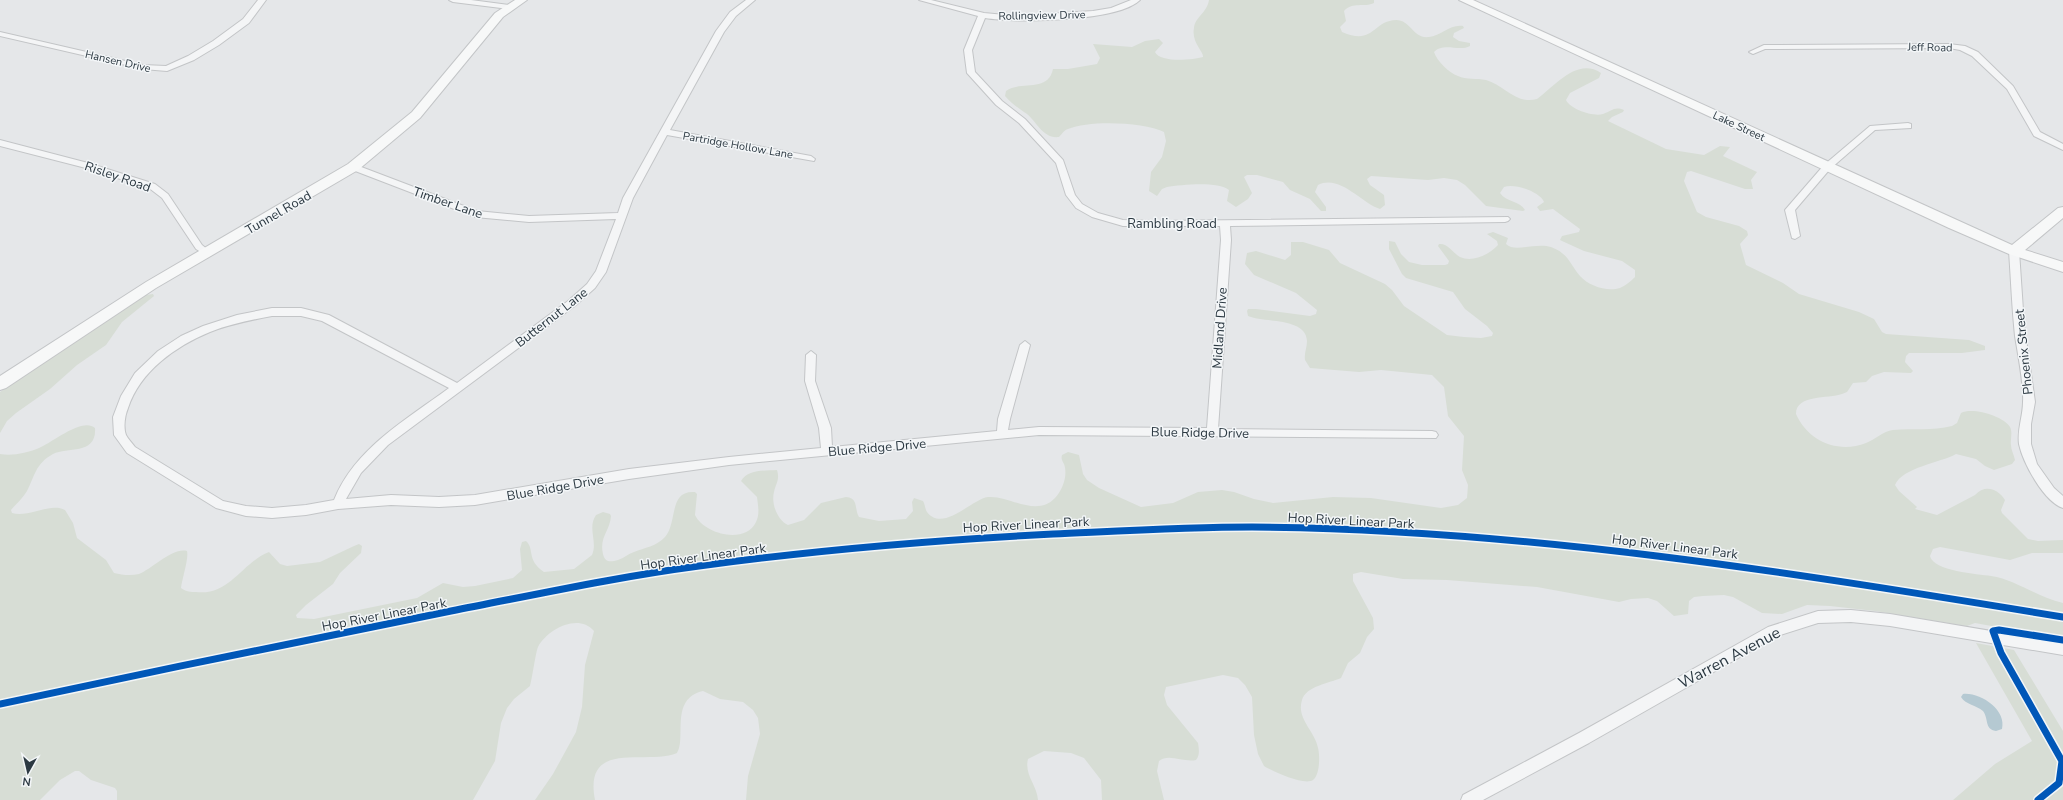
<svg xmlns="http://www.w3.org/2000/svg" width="2063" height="800" font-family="'Nunito Sans',sans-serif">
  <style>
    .green { fill: #d7ddd5 }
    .water { fill: #b5c9d2 }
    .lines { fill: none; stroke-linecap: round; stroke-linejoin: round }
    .street-casing { stroke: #c3c5c7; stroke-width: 2 }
    .secondary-casing { stroke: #c3c5c7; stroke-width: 2 }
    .street { fill: #f4f5f6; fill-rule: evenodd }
    .secondary { fill: #f7f8f8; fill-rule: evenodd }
    .cycleway-casing { stroke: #f3f6f8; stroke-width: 10 }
    .cycleway { stroke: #0057b8; stroke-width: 7 }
    .labels { text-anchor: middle; stroke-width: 3; stroke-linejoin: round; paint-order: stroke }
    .far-street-label { font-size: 11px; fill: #2c3942; stroke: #f3f6f8 }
    .street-label { font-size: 13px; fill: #2c3942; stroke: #f3f6f8 }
    .near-street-label { font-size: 16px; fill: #2c3942; stroke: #f3f6f8 }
  </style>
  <rect width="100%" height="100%" fill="#e5e7e9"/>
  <g class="green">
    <path d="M1209 0H1374V3C1364 8 1353 1 1344 11L1346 21 1340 27 1342 32C1374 46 1372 21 1396 20 1411 20 1413 39 1429 37 1441 36 1450 24 1463 26L1464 28 1454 33 1453 37 1459 41 1470 43V46C1459 52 1444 42 1434 52 1437 61 1449 73 1458 76 1466 80 1477 78 1486 80 1504 85 1516 105 1537 99 1555 86 1577 57 1601 73L1599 78 1570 93 1566 100C1570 109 1593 117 1603 114 1612 111 1614 106 1624 110L1623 112 1612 117 1608 121 1666 149 1704 155 1720 146 1730 147 1723 156 1757 172 1751 180 1753 189H1745L1691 171 1687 172 1684 181 1697 212 1706 217 1739 226 1747 231 1748 235 1740 244 1746 265 1783 283 1799 294 1859 312 1874 319 1882 332 1886 334 1969 340 1985 346V350L1962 353H1909L1906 356 1905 362 1913 371 1911 373 1884 372 1872 376 1866 382 1853 383 1847 392 1842 394C1828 399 1796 394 1796 414 1808 441 1838 454 1866 443 1875 440 1883 431 1893 430 1913 428 1932 431 1952 426L1957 423 1961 413C1973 407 2003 416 2010 427 2013 433 2010 439 2011 445 2011 450 2014 455 2015 460L2012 464 1994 470 1985 466 1976 459 1956 454C1940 463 1903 467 1895 485L1899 491 1917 507 1915 509 1937 515 1975 495C1985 484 1998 489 2005 500L2001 510 2002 513 2028 539 2038 541 2063 540V553H2032L2010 560 1940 547 1933 549 1930 556C1933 571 1978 574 1991 576 2017 580 2038 598 2063 603V639L1975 623 1967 626 1954 624 1875 611 1830 606 1807 605 1782 614 1762 613 1733 597 1724 595 1703 596 1694 597 1689 601 1688 614 1674 616 1657 601 1648 598 1631 599 1619 602 1537 587 1447 580 1403 579 1361 572 1353 574V581L1373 618 1374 629 1367 637 1360 653 1348 663 1341 678C1330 683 1306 686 1302 700 1296 719 1315 731 1318 748 1320 755 1320 775 1313 780 1304 786 1272 771 1264 766L1258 754 1254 735 1252 697 1245 685 1238 678 1223 675 1166 687 1164 695 1167 705 1198 743C1199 749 1200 755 1196 760 1184 763 1169 753 1159 761L1157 771 1164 800H1102L1101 780 1084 758 1071 753 1044 751 1028 759C1024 775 1037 785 1038 800H746L748 776 760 734 758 718 753 710 743 702 720 699 703 691C669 699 687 738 677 753 647 766 583 738 595 800H535L553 774 576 732 582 707 585 665 594 631C578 613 548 629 538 647 536 651 532 679 530 686L514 699 507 708 501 723 495 761 473 800H117V791L115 788 91 780 79 771H75L60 780 40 800H0V454C13 456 27 453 39 448 52 443 82 417 95 428 97 455 68 447 53 454 35 464 35 476 27 491 23 498 16 504 11 510L12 513C29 518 50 502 65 510L73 523 77 538 106 560 114 573C122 575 131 576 139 574 152 569 173 547 187 551 189 558 182 579 181 588 186 592 191 592 196 592 230 596 241 563 269 552L280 564 287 566 320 562 354 546 359 544 362 546 361 553 340 573 333 584 306 605 296 615 297 618 314 619 417 598 443 583 463 587 475 586 513 578 522 570 520 549 522 542 526 541C535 549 526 560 544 572L574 569 592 555C598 542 587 528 596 515L603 512 610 514 611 516C610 531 599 537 603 554 605 563 611 562 618 560 624 558 628 554 634 552 644 548 657 546 665 537 678 522 668 490 695 492L697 494 695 515C704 534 745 545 756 522 760 514 758 506 757 497L741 481C748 469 765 471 777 470 780 480 776 483 774 492 771 503 777 520 788 525L804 520 821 503 846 497C859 498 854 509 859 517L879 521 906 519 913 511 912 502 914 498 923 501C925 504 925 509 927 512 943 533 972 499 988 497 1009 495 1036 518 1055 498 1063 489 1068 475 1064 464 1062 460 1061 459 1062 455L1068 452 1079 455 1083 474 1087 480 1099 488 1141 507 1173 503 1198 492 1222 490 1234 492 1254 499 1273 503 1333 497 1371 498 1441 508 1458 505 1467 498 1468 485 1462 470 1464 436 1448 416 1444 387 1432 375 1381 370 1359 372 1310 368 1305 360C1304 353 1307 348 1307 341 1306 317 1263 323 1248 316L1247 311 1248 309H1256L1310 316 1316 314 1317 310 1296 293 1254 275 1245 264 1247 253 1256 251 1285 260 1291 255V242H1303L1329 250 1340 263 1385 284 1392 290 1404 306 1447 335 1464 337 1481 338 1492 336 1493 333 1487 326 1465 309 1453 292 1406 278 1402 274 1389 249V241L1395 242 1401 254 1409 262 1422 265H1445L1448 264 1449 261 1438 246 1439 244C1448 243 1453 253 1460 257 1473 263 1490 254 1498 245L1497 241 1487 234 1493 232 1508 238 1506 244C1515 253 1536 242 1551 247 1568 253 1570 264 1580 276 1589 286 1607 292 1620 288 1625 286 1631 281 1635 277V270L1622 261 1584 251 1562 241 1560 240 1562 236 1579 232 1580 229 1553 209 1540 211 1537 207 1544 202C1540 192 1515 183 1504 187L1500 193C1506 202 1520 201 1525 210L1523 211 1486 206 1465 185 1457 180 1444 178 1428 180 1371 176 1367 179 1370 185 1384 195 1385 205 1380 209C1361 203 1340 174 1318 185L1315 192 1326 207V211H1321L1310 199 1290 190 1283 182 1257 175H1247L1244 177 1252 193 1248 199 1236 207 1227 201 1229 190C1218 181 1181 185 1167 187L1162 189 1157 196 1149 191 1151 172 1162 157 1166 141 1164 132C1144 122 1089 120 1068 129 1064 130 1062 134 1059 137 1043 139 1037 122 1027 114 1018 108 1012 104 1005 96L1006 91C1022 80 1048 93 1053 69H1068L1097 64 1100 58 1093 44 1132 47 1145 41 1159 39 1163 43 1155 52C1160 63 1192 60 1203 57 1204 52 1191 42 1194 28 1195 17 1207 13 1209 0Z"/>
    <polygon points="153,294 154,296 122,322 106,345 77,365 50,389 16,413 7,421 0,433 0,392 126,305 146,295"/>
    <polygon points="1976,643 2014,650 2063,731 2063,800 1953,800 1995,764 2032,741"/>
  </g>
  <path class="water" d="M1963 694C1980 692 2007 710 2002 729L1996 731C1984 729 1989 719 1983 711 1976 705 1966 705 1961 697Z"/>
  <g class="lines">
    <g class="street-casing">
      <g id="street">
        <polygon points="258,0 266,0 249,23 219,45 194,60 167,71 143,69 0,36 0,32 143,65 166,66 188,56 213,41 243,19"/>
        <polygon points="449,0 471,0 509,5 513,7 509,9 453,2"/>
        <path d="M746 0H755L736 16 724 32 670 130 811 156 815 159 814 161 667 135 633 198 606 272 595 288 576 305 388 445 361 473 346 499 391 495 439 497 475 495 629 469 729 457 821 448 819 428 805 381 806 355 811 351 816 355 815 381 831 428 832 447 997 431 998 419 1020 345 1025 341 1030 345 1010 419 1008 430 1039 427 1207 428 1221 240 1220 226H1123L1092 217 1076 208 1066 195 1056 163 1019 123 996 105 967 73 964 50 978 16 919 0H931L984 13 1016 16 1093 11 1111 8 1131 0H1140C1118 22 1015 23 985 18L972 50 975 72 1002 101 1025 119 1063 160 1075 195 1082 204 1098 213 1123 220 1153 221 1508 217 1510 219 1508 221 1505 222 1230 226 1231 240 1218 429 1432 431 1436 432 1438 435 1436 438 1039 435 729 465 629 479 475 505 439 507 391 505 338 509 306 515 272 518 246 516 216 508 127 453 114 435 113 417 121 396 135 373 158 351 181 336 203 326 237 315 272 308H301L329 315 457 383 568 301 587 284 596 271 616 219 529 222 475 217 350 169V165H356L477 211 529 216 618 213 623 198 716 31 730 12ZM272 316H301L322 321 449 388C406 420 355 448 334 500L306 505 272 508 246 506 223 501 135 447C132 443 128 439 126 435 123 427 125 415 128 408 140 371 176 346 210 332 230 324 251 320 272 316Z"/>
        <polygon points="1949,44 1965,46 1978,52 2013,86 2040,132 2063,144 2063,150 2034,136 2007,89 1972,56 1960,50 1949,48 1765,49 1753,54 1749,52 1764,45"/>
        <polygon points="1908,123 1911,124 1911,128 1875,130 1830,169 1795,210 1800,236 1795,239 1792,238 1785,210 1824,165 1870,126"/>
        <polygon points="0,140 88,163 155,184 168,194 202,245 212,253 207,256 196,249 162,198 149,188 82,167 0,146"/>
        <path d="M2014 248 2019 251 2024 325 2035 402 2031 424V444L2037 464 2054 488 2063 496V508C2044 502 2023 463 2019 444 2017 430 2023 416 2023 402 2024 384 2018 355 2015 336 2012 308 2011 279 2009 251Z"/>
        <polygon points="1851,610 1890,614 2063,643 2063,655 1890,626 1851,622 1818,623 1777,636 1589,743 1483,800 1461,800 1463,795 1579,733 1768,627 1818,611"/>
      </g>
    </g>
    <g class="secondary-casing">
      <g id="secondary">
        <polygon points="515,0 527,0 503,17 420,118 358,170 156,288 6,388 0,390 0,376 146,282 348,164 412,112 495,13"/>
        <polygon points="1459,0 1473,0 2012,245 2058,208 2063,207 2063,218 2025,250 2063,262 2063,272 2009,254 1949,228"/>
      </g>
    </g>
    <use href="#street" class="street"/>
    <use href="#secondary" class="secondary"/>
    <g class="cycleway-casing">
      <g id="cycleway">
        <path d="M0 704C150 672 301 641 451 611 534 595 616 577 699 566 816 550 935 540 1053 534 1119 531 1186 527 1252 527 1525 529 1794 573 2063 617"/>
        <polyline points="2038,800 2059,783 2062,761 2001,653 1993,631 1999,630 2063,640"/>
      </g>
    </g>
    <use href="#cycleway" class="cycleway"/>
  </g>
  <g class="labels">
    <g class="far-street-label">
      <text transform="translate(1042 15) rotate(-1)" y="4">Rollingview Drive</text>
      <text transform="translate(1930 47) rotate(1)" y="4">Jeff Road</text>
      <text transform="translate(118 61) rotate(13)" y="4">Hansen Drive</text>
      <text transform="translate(1739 126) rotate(25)" y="4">Lake Street</text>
      <text transform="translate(738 145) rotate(10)" y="4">Partridge Hollow Lane</text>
    </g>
    <g class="street-label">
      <text transform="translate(118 176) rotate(19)" y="5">Risley Road</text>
      <text transform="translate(448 202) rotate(19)" y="5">Timber Lane</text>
      <text transform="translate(278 212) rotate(-30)" y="5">Tunnel Road</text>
      <text x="1172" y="228">Rambling Road</text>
      <text transform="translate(551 317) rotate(-38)" y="5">Butternut Lane</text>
      <text transform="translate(1219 328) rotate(-86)" y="5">Midland Drive</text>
      <text transform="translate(2023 352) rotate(-96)" y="5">Phoenix Street</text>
      <text transform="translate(1200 432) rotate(1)" y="5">Blue Ridge Drive</text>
      <text transform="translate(877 447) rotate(-5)" y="5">Blue Ridge Drive</text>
      <text transform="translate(555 487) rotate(-10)" y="5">Blue Ridge Drive</text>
      <text transform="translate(1351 520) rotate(3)" y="5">Hop River Linear Park</text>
      <text transform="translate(1026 524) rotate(-3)" y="5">Hop River Linear Park</text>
      <text transform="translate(1675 546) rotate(7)" y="5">Hop River Linear Park</text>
      <text transform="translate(703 556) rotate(-8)" y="5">Hop River Linear Park</text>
      <text transform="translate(384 614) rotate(-11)" y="5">Hop River Linear Park</text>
    </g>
    <g class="near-street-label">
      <text transform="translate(1729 657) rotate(-28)" y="6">Warren Avenue</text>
    </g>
  </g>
  <g transform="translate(28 772) rotate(188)" stroke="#f3f6f8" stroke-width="3" paint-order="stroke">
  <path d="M0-3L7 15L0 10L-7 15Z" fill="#2c3942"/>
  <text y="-6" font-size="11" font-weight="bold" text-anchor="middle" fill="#2c3942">N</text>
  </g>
</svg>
